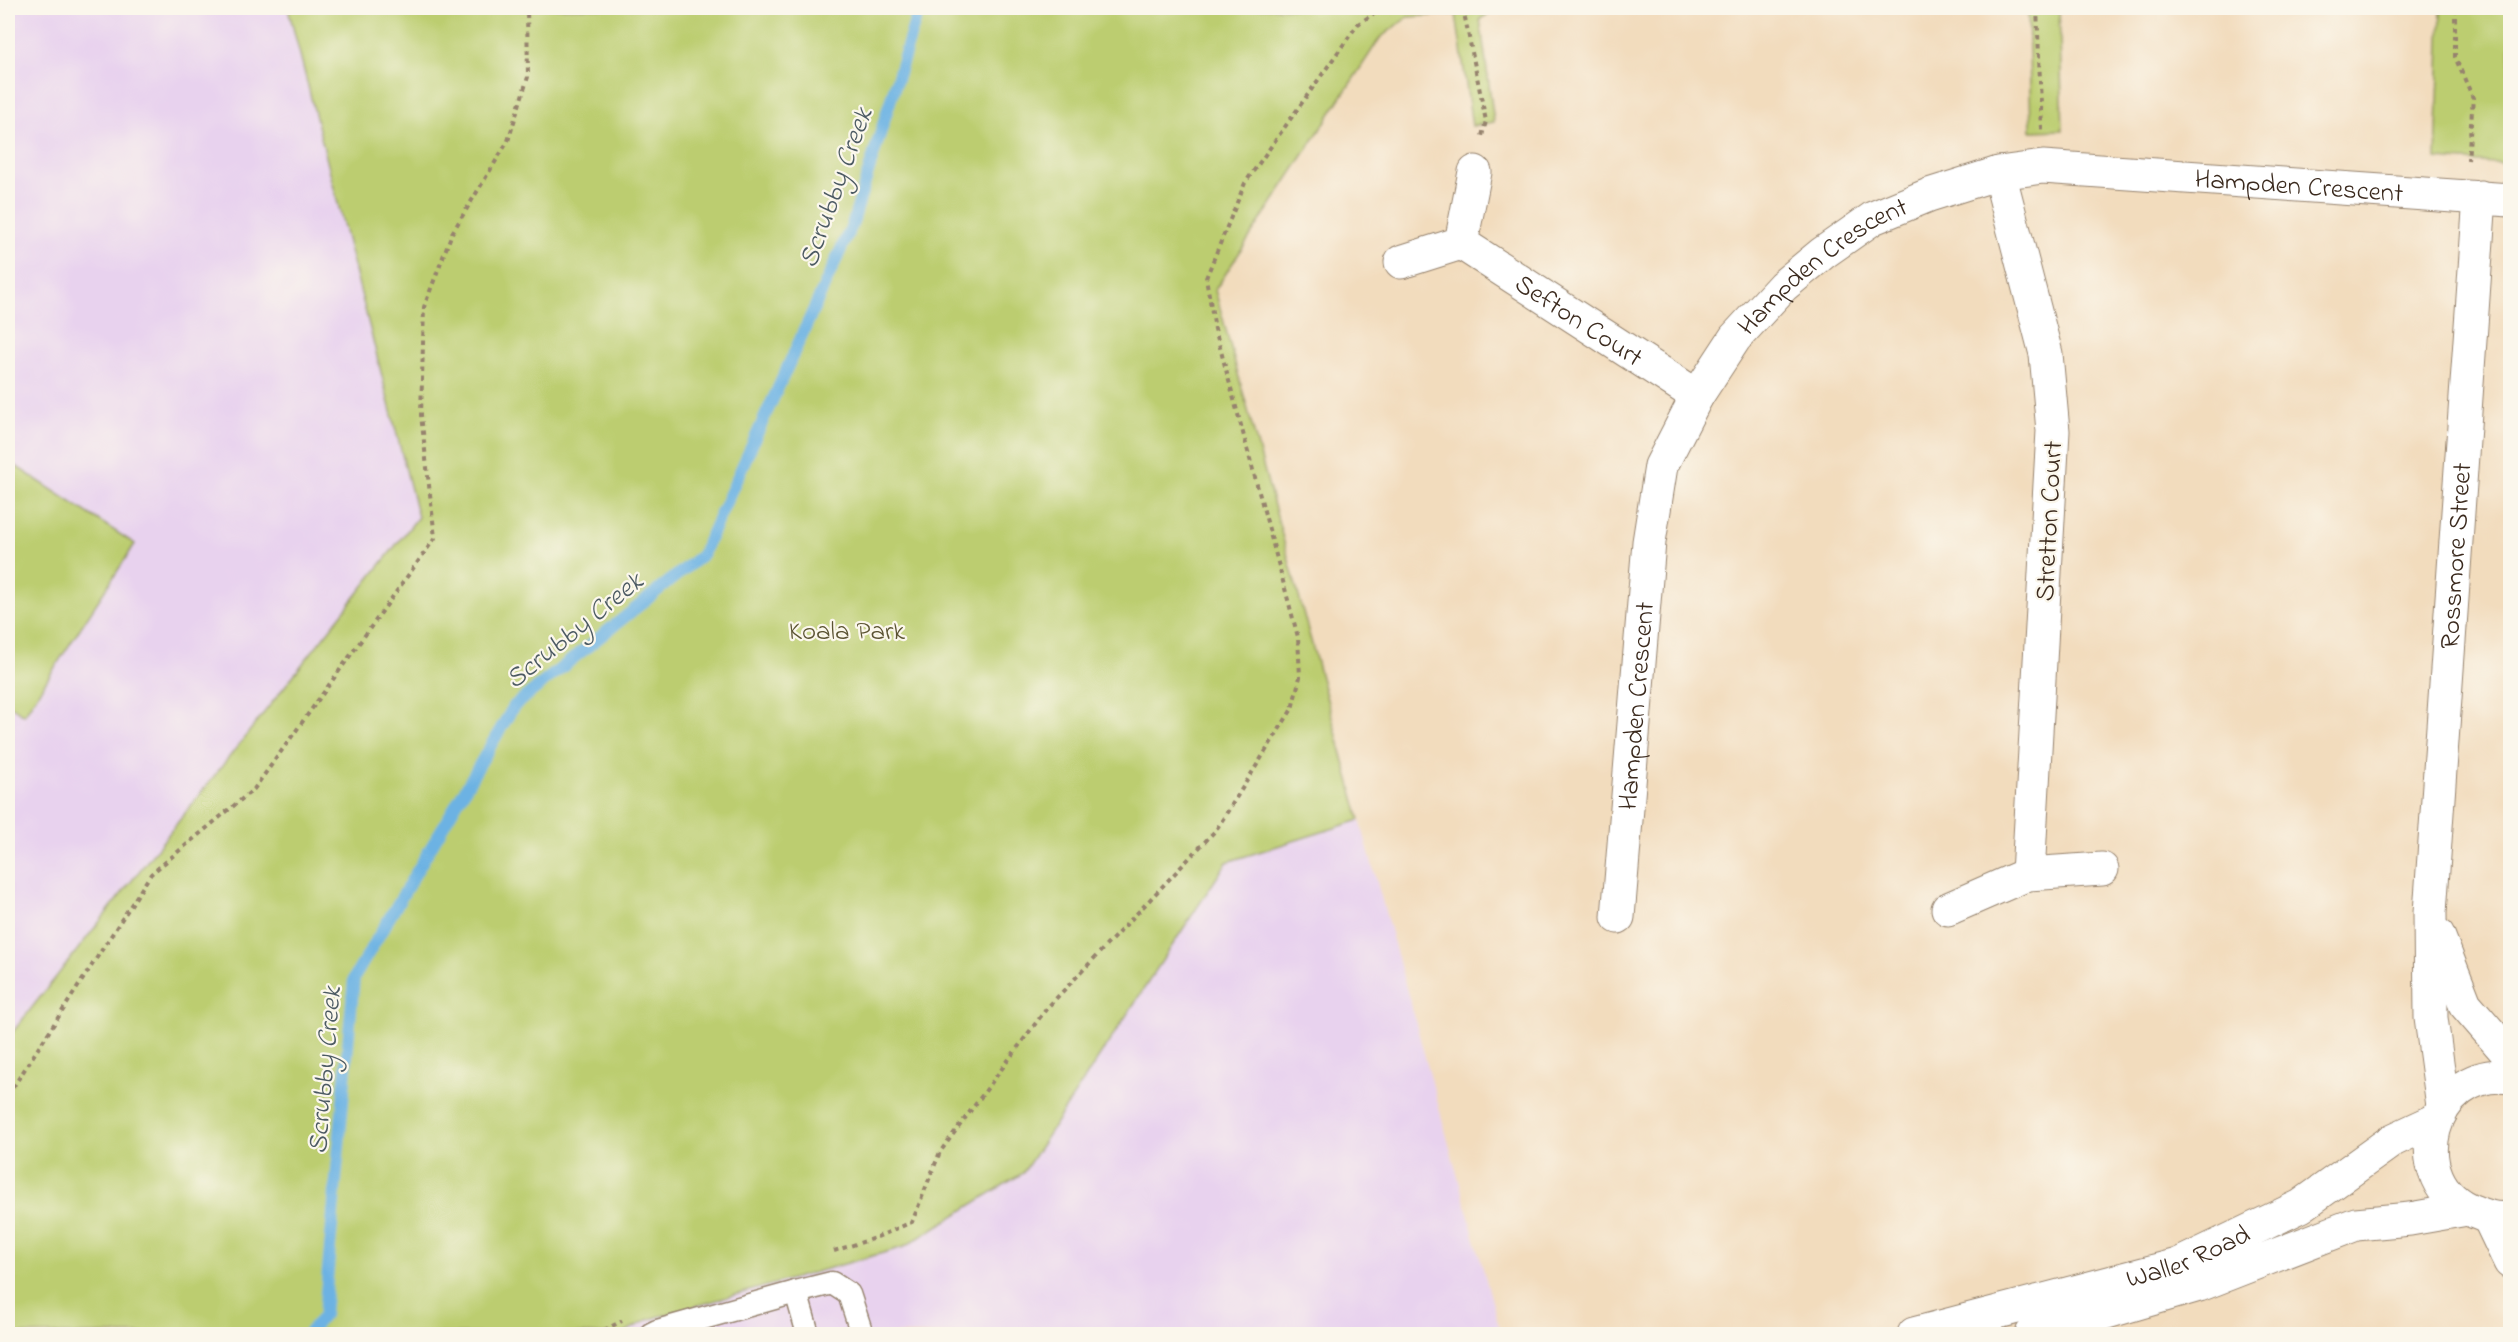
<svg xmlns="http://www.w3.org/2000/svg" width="2518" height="1342" font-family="'Indie Flower',sans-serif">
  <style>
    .built { fill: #e8d2ee }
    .green { fill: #bccd70; stroke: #7c7c47; stroke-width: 1.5 }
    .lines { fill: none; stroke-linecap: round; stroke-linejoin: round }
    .stream { stroke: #6cb2e3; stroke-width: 12 }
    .service-casing { stroke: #96836e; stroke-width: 25 }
    .minor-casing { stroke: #96836e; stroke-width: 35 }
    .tertiary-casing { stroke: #96836e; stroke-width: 35 }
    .path { stroke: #96836e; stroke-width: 4; stroke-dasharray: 4.5 4.5; stroke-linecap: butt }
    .service { stroke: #fff; stroke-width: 22 }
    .minor { stroke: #fff; stroke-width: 33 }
    .tertiary { stroke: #fff; stroke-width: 33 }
    .labels { text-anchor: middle; stroke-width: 4.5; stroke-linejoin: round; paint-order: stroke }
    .street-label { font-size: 27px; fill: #3b2a1e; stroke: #fbf7ec }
    .park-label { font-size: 27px; fill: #5b5332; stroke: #fbf7ec }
    .water-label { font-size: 28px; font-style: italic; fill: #4c5a63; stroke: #fbf7ec }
  </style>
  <rect width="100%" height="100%" fill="#fbf7ec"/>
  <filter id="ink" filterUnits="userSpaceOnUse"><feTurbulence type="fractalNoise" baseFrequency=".0167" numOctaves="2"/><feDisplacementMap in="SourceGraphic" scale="12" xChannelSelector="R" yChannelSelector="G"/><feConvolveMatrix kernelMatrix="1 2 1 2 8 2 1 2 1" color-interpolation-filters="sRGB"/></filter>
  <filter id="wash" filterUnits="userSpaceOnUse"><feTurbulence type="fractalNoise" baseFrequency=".008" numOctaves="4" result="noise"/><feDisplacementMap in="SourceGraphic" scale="24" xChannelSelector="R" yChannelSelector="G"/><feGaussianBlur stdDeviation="1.35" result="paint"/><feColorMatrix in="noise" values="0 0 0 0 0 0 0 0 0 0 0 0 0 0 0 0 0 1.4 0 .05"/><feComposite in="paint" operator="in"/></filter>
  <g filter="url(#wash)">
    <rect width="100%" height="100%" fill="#f2dcbd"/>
    <g class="built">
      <polygon points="8,8 288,8 418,517 8,1038"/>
      <polygon points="1360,820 1501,1334 622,1334 647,1320 904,1247 1023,1173 1227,862"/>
    </g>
    <g class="green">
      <polygon points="288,8 1575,8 1492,12 1480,19 1494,122 1472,126 1456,14 1408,17 1380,38 1215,290 1360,820 1227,862 1023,1173 904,1247 647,1320 622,1334 8,1334 8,1038 418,517"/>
      <polygon points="2028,8 2059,8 2063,130 2031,131"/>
      <polygon points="2437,8 2510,8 2510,164 2436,159 2441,12"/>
      <polygon points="8,461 135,544 24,715 8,704"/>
    </g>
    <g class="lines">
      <polyline class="stream" points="308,1334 324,1315 354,978 514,706 702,555 852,225 919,8"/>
    </g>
  </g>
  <g filter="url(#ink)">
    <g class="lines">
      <g class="service-casing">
        <g id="service">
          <polyline points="796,1292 832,1283 849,1294 862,1334"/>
          <polyline points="651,1334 657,1331 796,1292 808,1334"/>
        </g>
      </g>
      <g class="minor-casing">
        <g id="minor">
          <polyline points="1999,173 2046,354 2053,431 2028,874"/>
          <path id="s1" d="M1461 243 1697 396"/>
          <polyline points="1401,262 1461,243 1475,172"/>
          <polyline points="1948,909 2028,874 2102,869"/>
          <path id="s2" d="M1618 917 1649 542 1661 466 1697 396 1735 338 1783 286 1823 253 1873 218 1929 195 1999 173 2043 167 2510 200"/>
          <polyline points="2438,935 2465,1004 2510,1056"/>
          <path id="s3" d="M2443 1106 2431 1018 2430 913 2480 197"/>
        </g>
      </g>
      <g class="tertiary-casing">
        <g id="tertiary">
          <path d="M2510 1077C2430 1066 2399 1184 2475 1212 2486 1217 2498 1220 2510 1218"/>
          <polyline points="2489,1218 2510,1262"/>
          <path id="s4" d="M1914 1334 2178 1265 2301 1206 2393 1140 2436 1120"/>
          <polyline points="2032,1334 2199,1285 2356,1224 2410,1219 2467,1209"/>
        </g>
      </g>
      <g class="path">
        <polyline points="1463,8 1486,121 1482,136"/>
        <polyline points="2037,8 2042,130"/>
        <polyline points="2455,8 2455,57 2473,98 2468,160"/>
        <polyline points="8,1095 151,874 254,789 435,538 421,415 424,307 452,233 508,141 528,77 527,8"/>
        <polyline points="834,1251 875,1238 912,1222 940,1152 1047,1008 1216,830 1292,709 1300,677 1298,637 1215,329 1206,278 1245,183 1358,24 1382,8"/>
        <polyline points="596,1334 622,1321"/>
      </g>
      <use href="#service" class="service"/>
      <use href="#minor" class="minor"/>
      <use href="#tertiary" class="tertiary"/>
    </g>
  </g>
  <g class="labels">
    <g class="street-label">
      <text dy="9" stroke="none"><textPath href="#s2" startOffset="1220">Hampden Crescent</textPath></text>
      <text dy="9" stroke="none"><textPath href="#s2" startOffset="716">Hampden Crescent</textPath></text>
      <text dy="9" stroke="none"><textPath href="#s1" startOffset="141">Sefton Court</textPath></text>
      <text transform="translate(2048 521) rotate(-87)" y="9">Stretton Court</text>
      <text dy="9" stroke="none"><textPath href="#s3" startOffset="552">Rossmore Street</textPath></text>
      <text dy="9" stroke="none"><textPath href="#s2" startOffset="212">Hampden Crescent</textPath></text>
      <text dy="9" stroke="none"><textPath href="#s4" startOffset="285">Waller Road</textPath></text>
    </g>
    <g class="park-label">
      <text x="847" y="639">Koala Park</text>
    </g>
    <g class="water-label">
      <text transform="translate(834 187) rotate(-70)" y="10">Scrubby Creek</text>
      <text transform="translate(573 629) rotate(-39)" y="10">Scrubby Creek</text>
      <text transform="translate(323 1070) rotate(-85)" y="10">Scrubby Creek</text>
    </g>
  </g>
  <rect width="2518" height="1342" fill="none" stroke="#fbf7ec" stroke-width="30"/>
</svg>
